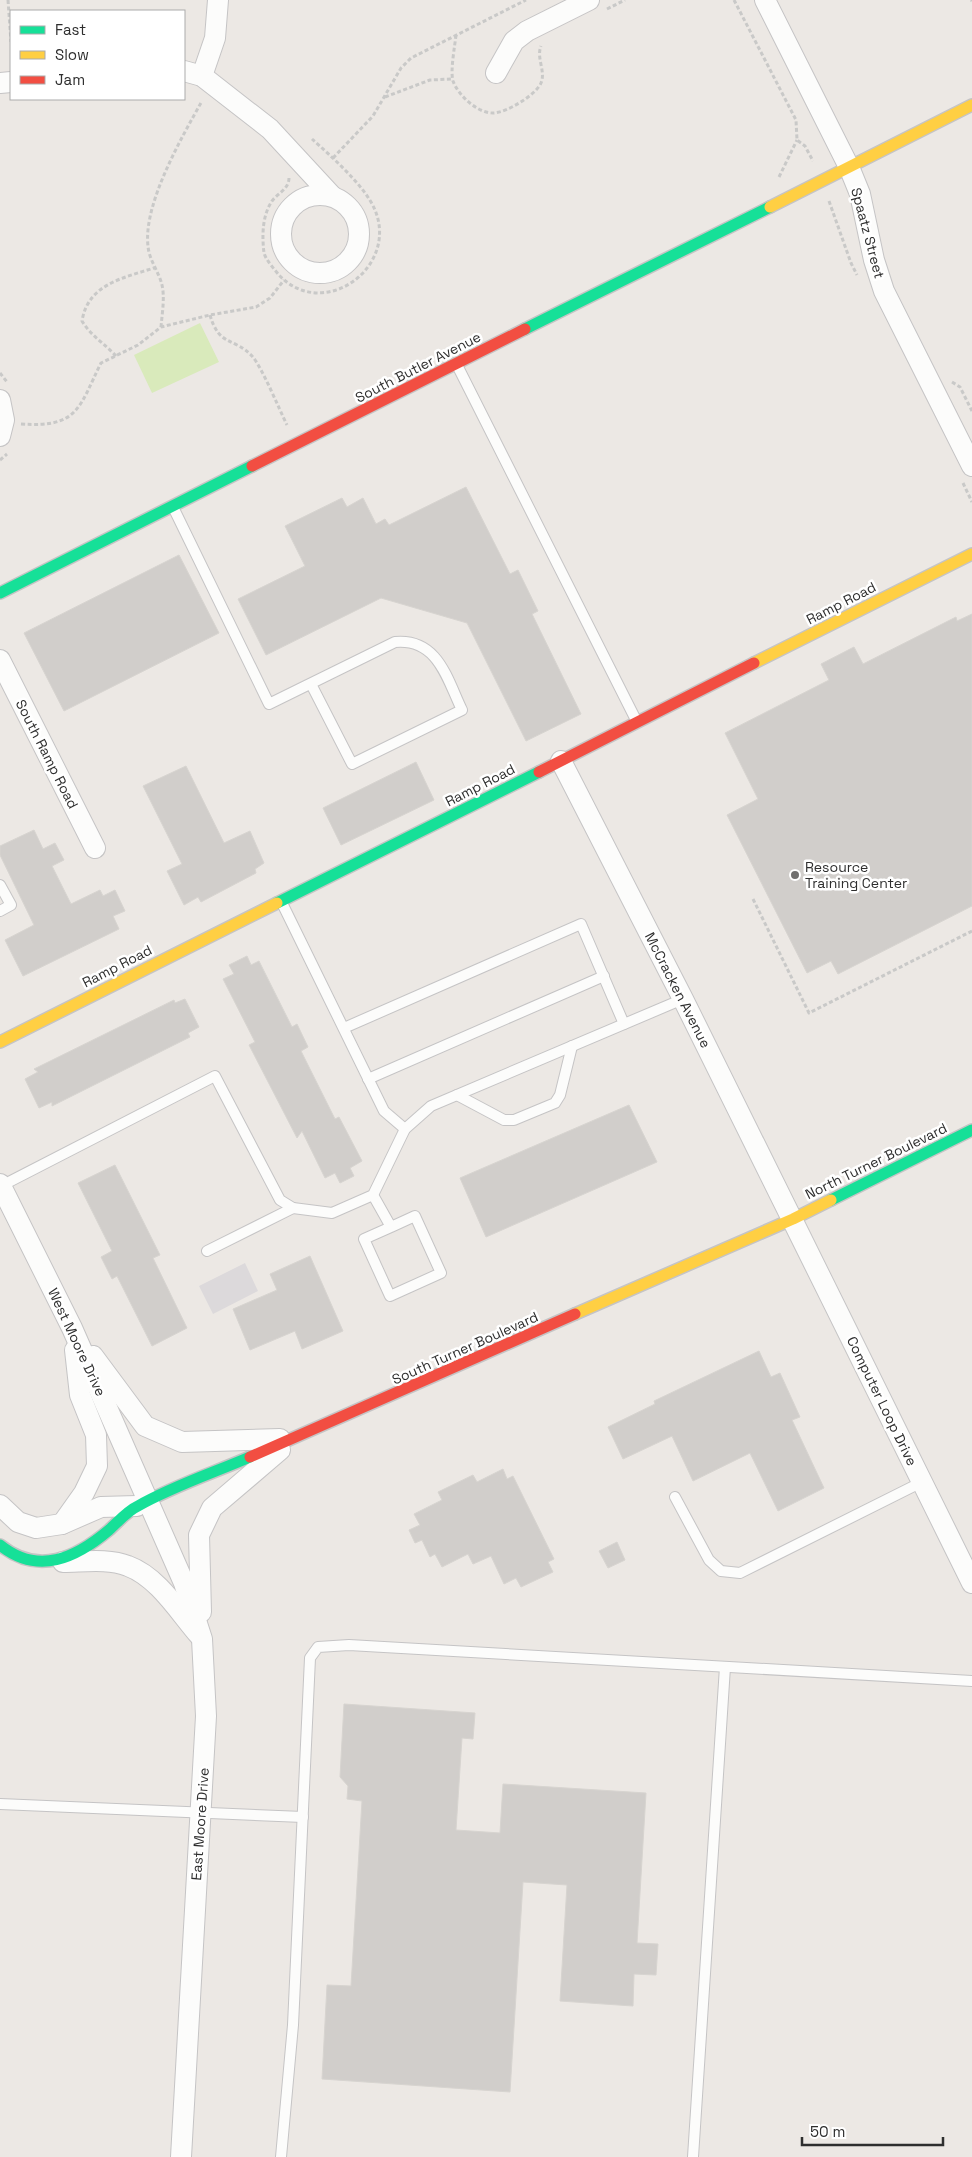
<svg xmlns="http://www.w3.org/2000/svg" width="972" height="2157" font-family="'Space Grotesk',sans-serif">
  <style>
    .industrial { fill: #dcd9db }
    .pitch { fill: #d9eabb }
    .building { fill: #d1cecb; stroke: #d7d4d0 }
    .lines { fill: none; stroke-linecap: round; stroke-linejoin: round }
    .lane-casing { stroke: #c5c4c5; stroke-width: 12 }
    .street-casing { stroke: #c5c4c5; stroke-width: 22 }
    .fast-casing { stroke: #c5c4c5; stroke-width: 14 }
    .slow-casing { stroke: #c5c4c5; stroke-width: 14 }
    .jam-casing { stroke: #c5c4c5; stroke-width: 14 }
    .path { stroke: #c9c9c8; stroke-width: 3; stroke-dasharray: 4 2.5; stroke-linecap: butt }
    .lane { stroke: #fcfcfb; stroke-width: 10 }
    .street { stroke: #fcfcfb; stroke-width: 20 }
    .fast { stroke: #16e098; stroke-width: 11 }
    .slow { stroke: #ffcf43; stroke-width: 11 }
    .jam { stroke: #f24e42; stroke-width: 11 }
    .poi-dot { fill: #706f6e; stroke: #fff; stroke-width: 2 }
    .labels { text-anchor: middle; stroke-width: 5; stroke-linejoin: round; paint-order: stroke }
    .street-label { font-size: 14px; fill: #2e2e2e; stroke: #fff }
    .poi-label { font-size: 14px; fill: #2e2e2e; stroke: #fff; text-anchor: start }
  </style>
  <rect width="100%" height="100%" fill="#ece8e4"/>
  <polygon class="industrial" points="245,1263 258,1291 213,1314 199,1286"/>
  <polygon class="pitch" points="200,323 219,362 152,393 134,355"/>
  <g class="building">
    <polygon points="466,487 510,574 518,570 538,611 532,614 581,714 526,741 467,623 381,598 266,655 238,599 305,566 285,526 342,498 347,507 363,498 376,524 385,519 389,525"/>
    <polygon points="179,555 219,633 64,711 24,633"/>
    <polygon points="972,614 972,906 838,974 831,961 807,973 727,815 758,799 725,733 829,680 821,664 854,647 863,664 956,617 957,621"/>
    <polygon points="416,762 434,800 341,845 323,808"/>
    <polygon points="186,766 224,843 250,831 264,863 255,869 256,873 201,902 198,897 184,905 167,871 182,864 143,786"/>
    <polygon points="34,830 43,849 55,843 64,860 52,866 71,904 100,890 103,896 115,890 125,911 113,916 119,929 23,976 5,940 34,925 0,855 0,846"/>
    <polygon points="247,956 251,965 259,961 292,1027 297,1024 308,1047 301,1051 335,1119 339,1117 362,1161 350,1168 354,1176 340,1183 335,1173 325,1178 302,1131 297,1138 249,1045 255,1042 223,979 234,974 229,965"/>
    <polygon points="185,999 199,1027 188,1033 190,1037 52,1106 52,1102 39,1108 25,1079 38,1072 34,1069 174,1000 175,1003"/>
    <polygon points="629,1105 657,1162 486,1237 460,1178"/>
    <polygon points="115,1165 160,1255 153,1258 187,1328 152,1346 117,1276 112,1279 101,1257 112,1251 78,1183"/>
    <polygon points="310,1256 343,1331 302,1349 295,1331 250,1350 233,1309 277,1290 270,1274"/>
    <polygon points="759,1351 771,1377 780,1373 800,1417 792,1420 824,1488 778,1511 750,1453 693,1481 672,1436 623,1459 608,1427 655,1404 654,1401"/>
    <polygon points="503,1469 507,1479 513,1476 554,1559 548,1562 553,1572 521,1587 516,1578 504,1584 491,1556 473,1564 468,1554 442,1567 435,1554 430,1557 422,1540 415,1543 409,1530 420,1525 414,1514 442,1500 438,1492 473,1475 477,1482"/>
    <polygon points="617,1542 625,1560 608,1568 599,1551"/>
    <polygon points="344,1704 475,1713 473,1739 462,1738 456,1830 500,1833 503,1784 646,1793 637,1943 658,1944 656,1975 634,1974 633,2006 560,2001 567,1885 523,1882 510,2092 322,2079 327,1985 351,1986 362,1801 347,1799 348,1786 340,1777"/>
  </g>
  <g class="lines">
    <g class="lane-casing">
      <g id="lane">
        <polyline points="457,365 636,720"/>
        <path d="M173 507 269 704 395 642C438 638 447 679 462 710L352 764 311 684"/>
        <polyline points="0,885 11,905 0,911"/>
        <polyline points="281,901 384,1111 405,1129"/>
        <polyline points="344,1028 581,924 624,1024"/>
        <polyline points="368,1079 604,976"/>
        <polyline points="457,1095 504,1120 514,1120 555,1103 560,1095 572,1046"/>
        <polyline points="1,1186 215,1076 280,1200 293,1208 332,1213 373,1195 405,1129 431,1106 683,999"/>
        <polyline points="373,1195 391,1227 364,1239 390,1296 441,1273 415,1216 391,1227"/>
        <polyline points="207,1251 293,1208"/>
        <polyline points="675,1497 709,1560 721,1571 740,1573 922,1482"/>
        <polyline points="0,1804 303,1817"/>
        <polyline points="281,2157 293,2025 310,1658 318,1647 349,1645 972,1681"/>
        <polyline points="693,2157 725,1667"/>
      </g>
    </g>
    <g class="street-casing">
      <g id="street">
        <polyline points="765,0 849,167 860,194 874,260 884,291 972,466"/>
        <polyline points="184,71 202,76 270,129 332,196"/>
        <polyline points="496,73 514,41 527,31 589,0"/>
        <polyline points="202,76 215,38 218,0"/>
        <polyline points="0,83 11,82"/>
        <circle cx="320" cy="234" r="39"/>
        <polyline points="0,400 4,420 0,436"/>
        <polyline points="0,660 95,848"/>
        <polyline points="561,761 683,999 972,1583"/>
        <polyline points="0,1184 72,1328 184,1583 202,1639 206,1716 181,2157"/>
        <polyline points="93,1356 145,1426 182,1442 280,1439"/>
        <polyline points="0,1505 18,1522 36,1528 62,1524 101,1507 137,1506"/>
        <polyline points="62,1524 84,1493 97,1466 96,1435 80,1395 75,1350"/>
        <path d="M63 1562C83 1562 108 1558 128 1566 158 1577 179 1612 199 1635"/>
        <polyline points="201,1612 199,1535 212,1508 280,1450"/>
      </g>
    </g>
    <g class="fast-casing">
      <g id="fast">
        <polyline points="525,329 770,207"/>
        <polyline points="0,593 252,466"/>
        <polyline points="277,903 539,772"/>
        <polyline points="831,1200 972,1130"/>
        <path d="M0 1545C38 1576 76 1558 109 1530 118 1522 127 1511 138 1506 173 1486 213 1473 250 1457"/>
      </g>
    </g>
    <g class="slow-casing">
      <g id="slow">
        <polyline points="770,207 972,105"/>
        <polyline points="754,663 972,554"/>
        <polyline points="0,1042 277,903"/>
        <polyline points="575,1314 793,1219 831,1200"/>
      </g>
    </g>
    <g class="jam-casing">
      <g id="jam">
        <polyline points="252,466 525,329"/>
        <polyline points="539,772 754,663"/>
        <polyline points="250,1457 575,1314"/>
      </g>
    </g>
    <g class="path">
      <polyline points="8,0 11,42"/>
      <polyline points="734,0 796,120 797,140 805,146 813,161"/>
      <polyline points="971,0 972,1"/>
      <polyline points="607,9 625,0"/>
      <path d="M456 35C455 45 450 71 453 81 458 95 477 113 493 113 506 113 536 95 541 83 546 71 536 58 541 46"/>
      <polyline points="385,97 430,80 452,79"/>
      <polyline points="333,158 373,116 401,68 411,58 526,0"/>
      <polyline points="779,177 797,140"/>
      <path d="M289 178C289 189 278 193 272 201 262 216 262 236 264 253 266 260 274 269 279 275 323 322 399 268 375 210 365 186 332 157 312 139"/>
      <polyline points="829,201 851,263 857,275"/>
      <path d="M210 315C219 347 234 337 252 356 262 367 279 409 287 425"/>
      <path d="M161 327C162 314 165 298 162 285 159 272 149 260 148 246 143 204 182 137 202 101"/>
      <path d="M116 356C105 344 90 335 82 321 88 284 123 278 154 268"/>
      <polyline points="0,373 7,382"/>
      <polyline points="952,382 960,387 972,411"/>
      <path d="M21 424C79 428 79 407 101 363L138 345 161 327 210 315 256 307 270 298 284 280"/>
      <polyline points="0,460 7,454"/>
      <polyline points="963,483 972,502"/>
      <polyline points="753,899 809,1013 972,931"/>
    </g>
    <use href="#lane" class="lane"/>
    <use href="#street" class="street"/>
    <use href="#fast" class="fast"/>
    <use href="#slow" class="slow"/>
    <use href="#jam" class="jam"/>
  </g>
  <circle class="poi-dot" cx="795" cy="875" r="5"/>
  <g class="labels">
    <g class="street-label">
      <text transform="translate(868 233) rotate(75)" y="5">Spaatz Street</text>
      <text transform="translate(418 367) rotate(-27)" y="5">South Butler Avenue</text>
      <text transform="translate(841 603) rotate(-27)" y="5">Ramp Road</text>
      <text transform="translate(47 754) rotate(63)" y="5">South Ramp Road</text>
      <text transform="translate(480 785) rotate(-27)" y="5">Ramp Road</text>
      <text transform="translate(117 966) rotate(-27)" y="5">Ramp Road</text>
      <text transform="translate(678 990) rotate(63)" y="5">McCracken Avenue</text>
      <text transform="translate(876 1161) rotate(-26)" y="5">North Turner Boulevard</text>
      <text transform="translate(77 1342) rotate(65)" y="5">West Moore Drive</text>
      <text transform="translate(465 1348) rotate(-24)" y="5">South Turner Boulevard</text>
      <text transform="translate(882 1401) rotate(64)" y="5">Computer Loop Drive</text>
      <text transform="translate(200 1824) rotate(-86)" y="5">East Moore Drive</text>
    </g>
    <g class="poi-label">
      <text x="805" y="872">Resource<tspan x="805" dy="16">Training Center</tspan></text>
    </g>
  </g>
  <rect x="10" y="10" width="175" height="90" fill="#ffffff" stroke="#ababab"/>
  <rect x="20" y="26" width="25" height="8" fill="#16e098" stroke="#ababab"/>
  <text x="55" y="35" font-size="15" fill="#2e2e2e">Fast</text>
  <rect x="20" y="51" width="25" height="8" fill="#ffcf43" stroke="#ababab"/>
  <text x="55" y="60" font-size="15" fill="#2e2e2e">Slow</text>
  <rect x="20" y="76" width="25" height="8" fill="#f24e42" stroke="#ababab"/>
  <text x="55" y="85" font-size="15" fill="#2e2e2e">Jam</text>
  <path d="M802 2137v8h141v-8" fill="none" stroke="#2e2e2e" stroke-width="2.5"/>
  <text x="810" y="2137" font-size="15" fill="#2e2e2e" stroke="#ffffff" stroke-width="4" paint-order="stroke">50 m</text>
</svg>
